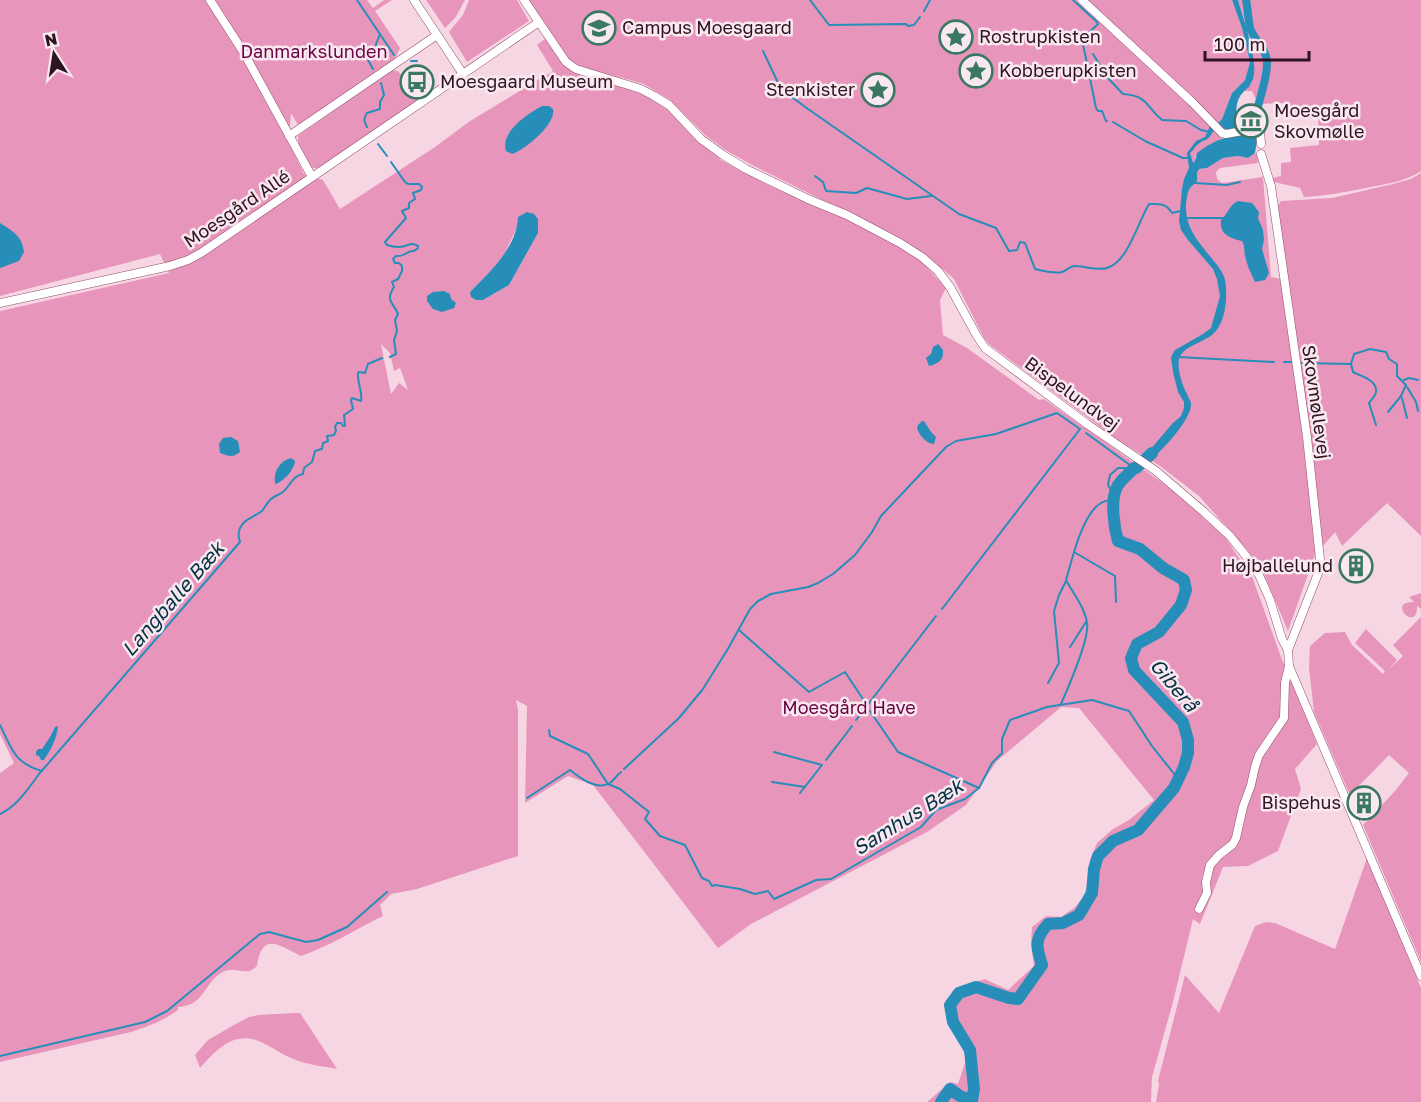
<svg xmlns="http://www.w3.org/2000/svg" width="1421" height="1102" font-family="'Golos Text',sans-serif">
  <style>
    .green { fill: #e895bb; fill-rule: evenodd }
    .water { fill: #268eb9 }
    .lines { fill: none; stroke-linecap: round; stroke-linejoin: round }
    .stream { stroke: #268eb9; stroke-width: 2 }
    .canal { stroke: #268eb9; stroke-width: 8 }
    .river { stroke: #268eb9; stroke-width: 12 }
    .street-casing { stroke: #924d6e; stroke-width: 9 }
    .street { stroke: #fff; stroke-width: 8 }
    .labels { text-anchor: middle; stroke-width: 5; stroke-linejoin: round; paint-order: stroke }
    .poi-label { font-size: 18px; fill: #2f1321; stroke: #f9e8ef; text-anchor: start }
    .park-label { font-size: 18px; fill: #690342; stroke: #f9e8ef }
    .street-label { font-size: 18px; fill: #2f1321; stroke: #f9e8ef }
    .water-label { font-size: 20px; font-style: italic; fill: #053345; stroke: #f9e8ef }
  </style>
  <rect width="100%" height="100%" fill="#f7d6e4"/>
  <g class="green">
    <path d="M0 0H367L373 8 384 0H392L375 11 400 48 394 61 298 125 291 113 290 127 284 132 304 174 323 180 340 209 435 147 470 121 553 71 537 45 546 38 579 73 636 92 652 99 668 110 694 137 721 160 772 187 843 217 905 250 920 260 946 288 940 300 943 335 967 348 1039 400 1044 399 1174 491 1225 537 1253 579 1281 657 1317 744 1295 769 1301 789 1278 851 1248 866 1223 867 1200 924 1193 919 1173 1002 1152 1077 1151 1102H927L950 1082 958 1084 966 1060 963 1048 949 1024 945 1009 953 990 985 979 1008 990 1034 966 1031 943 1032 927 1046 916 1061 917 1074 908 1084 897 1089 878 1090 860 1097 843 1113 829 1129 820 1154 800 1079 708 1061 707 997 761 966 805 927 832 751 924 718 948 593 785 568 776 525 803 527 706 516 700 518 710V856L417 889 391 894 380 905 383 916C356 929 330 946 301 956 279 945 262 931 257 966 255 968 252 970 249 971 240 973 231 966 221 973 202 986 205 1005 178 1007V1010C163 1021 149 1026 131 1032L0 1062V773L14 763 0 734V311L169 273 160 254 0 296ZM518 225 538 233 509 285 483 300 470 292 489 273 504 255ZM381 344 390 353 394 371 400 368 408 390 399 383 391 394Z"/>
    <polygon points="426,0 465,0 455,18 445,28"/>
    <polygon points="469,0 517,0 529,21 467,62 449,32 463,15"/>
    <polygon points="527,0 1076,0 1224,137 1195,156 1197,181 1197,173 1199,169 1207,168 1223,158 1238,156 1248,158 1255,153 1257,154 1258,163 1220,168 1216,172 1217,179 1222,183 1263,177 1271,277 1282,279 1317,549 1288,631 1264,574 1249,552 1199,496 1160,466 1115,438 990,345 984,338 954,279 926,255 897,237 752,165 727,151 705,135 670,100 644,84 623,78 577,67 566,56"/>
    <polygon points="1088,0 1232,0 1242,28 1250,62 1245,80 1232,93 1222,119 1217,124 1189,94"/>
    <path d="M1238 0H1421V171C1405 182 1384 184 1366 188 1345 192 1325 196 1304 197L1300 188 1274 182 1272 178 1281 176V163L1291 162 1290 148 1319 145 1318 115H1284V103L1258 104 1252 91H1243C1267 79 1244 20 1238 0Z"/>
    <path d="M392 70 398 71C405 80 418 91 416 102L320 167 317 168H312C305 159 297 147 298 136Z"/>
    <polygon points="1421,173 1421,536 1387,503 1342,546 1335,532 1322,547 1277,207 1281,201 1332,198 1393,184 1411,179"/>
    <path d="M1421 593V609L1417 606C1418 634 1385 601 1414 602L1409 597Z"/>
    <polygon points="1421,617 1421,962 1363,825 1395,791 1409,773 1389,755 1350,795 1314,712 1309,668 1310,646 1325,633 1345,632 1352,645 1383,674 1385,671 1355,643 1366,629 1397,660 1388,670 1403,656 1393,645"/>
    <polygon points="1367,858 1421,988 1421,1102 1156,1102 1159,1085 1158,1081 1185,975 1219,1013 1255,926 1266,922 1275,923 1335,949"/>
    <path d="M295 1013H300L337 1069C323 1066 308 1065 296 1060 284 1056 274 1048 263 1043 235 1029 217 1049 200 1068L195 1055 208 1040 232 1026 249 1017 258 1015Z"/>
  </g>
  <g class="water">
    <path d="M1232 0H1238C1243 18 1259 62 1253 79 1252 82 1250 84 1249 87 1234 98 1236 109 1237 127 1230 135 1223 129 1217 124L1222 119 1232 93 1245 80 1250 62 1242 28Z"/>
    <path d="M542 106H549L553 109C556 124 526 149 512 154L506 151C500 132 527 114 542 106Z"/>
    <path d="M1210 126 1214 130C1207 143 1205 138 1197 145 1194 148 1193 151 1190 153L1193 163 1195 161 1197 153C1218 137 1233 135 1258 131 1258 139 1256 145 1255 153L1248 158 1238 156 1223 158 1207 168 1199 169 1197 173V181C1195 183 1193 185 1191 187 1187 191 1187 199 1186 204 1185 229 1199 242 1213 260 1218 266 1223 272 1225 280 1228 296 1226 324 1212 335 1202 343 1183 346 1179 359 1177 369 1182 385 1187 394 1188 397 1190 400 1191 403 1193 418 1161 452 1149 461L1144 457 1172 424 1181 416 1184 408V402L1178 392 1173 372 1171 357 1175 350 1203 334 1211 328 1220 296 1217 279 1213 269 1188 240 1181 230 1179 221 1182 189 1184 179 1189 168 1187 153 1196 141 1205 137Z"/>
    <path d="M1238 201 1252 203 1259 212 1258 218 1263 230 1264 240 1262 249 1269 273 1265 280 1255 282C1251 274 1247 265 1245 256 1244 250 1245 246 1242 241 1230 238 1219 234 1221 220 1228 214 1229 205 1238 201Z"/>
    <path d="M527 212 534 214 538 219V233L509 285 483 300H476L471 297 470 292C490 272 517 247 518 217Z"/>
    <path d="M0 223C13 231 22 236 24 252L19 261 0 268Z"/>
    <polygon points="444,291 450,294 451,299 456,303 454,308 442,312 433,309 427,301 427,296 433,292"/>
    <path d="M938 344 943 350C944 360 938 364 929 366L926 358 931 354 933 347Z"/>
    <path d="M922 421H924L931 432 936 437 934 444C926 444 920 435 917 429L918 425Z"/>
    <path d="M231 437 238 441 240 452C233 458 228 456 220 453L219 444 223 438Z"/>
    <path d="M291 458 295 461C294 470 285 480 276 484L275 483C273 471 280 461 291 458Z"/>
    <path d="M58 726C57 739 51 749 44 760H41L39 756 36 755V752L38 749H42L50 737 55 727Z"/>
  </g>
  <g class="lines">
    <g class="stream">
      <polyline points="357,0 394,55"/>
      <polyline points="810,0 829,25 906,24 908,26 914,25 920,17"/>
      <polyline points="1073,0 1097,22 1098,24 1084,37 1083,44 1096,108 1098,111 1102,111 1106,121 1107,121"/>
      <polyline points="924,11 930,0"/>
      <path d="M763 51 781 89 808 109 959 214 996 228 1009 251 1017 250 1020 242 1025 243 1035 269C1043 271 1055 274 1062 272 1068 270 1069 266 1075 266 1086 266 1095 271 1107 268 1128 262 1138 222 1149 204 1159 204 1166 203 1172 213L1180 211"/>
      <path d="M1093 54 1107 77 1123 94C1149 96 1145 106 1162 120L1186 121 1201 130 1210 132"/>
      <polyline points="411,61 417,61"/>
      <polyline points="373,69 368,60 368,56 377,50 376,44 380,34"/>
      <polyline points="1113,122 1145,141 1183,158 1188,158"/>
      <path d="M367 127C364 121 363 119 367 113L380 109V102L384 95 381 83"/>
      <polyline points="378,144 387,156"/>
      <polyline points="815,176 823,182 826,191 856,193 867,188 907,199 931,196"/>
      <polyline points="1195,183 1227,185 1240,182"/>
      <polyline points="1187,218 1223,218"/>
      <path d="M390 357 396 354 394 340 397 331 395 320 398 314C393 302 385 301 394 287L392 282 398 279 402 271V266L399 263H395L393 259 396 256C407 257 406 250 414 251L418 248V246C412 243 411 244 405 246 399 248 393 247 387 245L385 242 406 218 402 211 409 208V203L415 199 413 193 421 190 422 187 419 184H408L405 182 391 162"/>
      <polyline points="1178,357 1274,362"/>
      <polyline points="1284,362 1293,362"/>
      <polyline points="1302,363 1351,364"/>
      <polyline points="1404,380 1409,378 1418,380"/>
      <polyline points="1407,387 1416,402 1418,411"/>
      <polyline points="1402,398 1407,418"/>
      <path d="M1376 425 1369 403C1371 400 1377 395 1376 390 1376 380 1361 376 1353 372L1351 364 1354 354 1370 349 1386 352 1389 359 1397 364V376L1406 385 1401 396 1388 412"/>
      <polyline points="1086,433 1134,468"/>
      <polyline points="1115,497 1108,485 1110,475 1118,468 1134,468"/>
      <polyline points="1074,552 1115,576 1116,602"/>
      <polyline points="739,630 809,692 845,672 867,705"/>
      <polyline points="1070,647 1086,622"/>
      <polyline points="1048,683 1059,663 1054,611 1059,595 1066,581"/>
      <path d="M1061 704C1068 688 1090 638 1087 623 1085 608 1073 593 1066 580 1072 560 1082 514 1101 503 1104 501 1110 500 1114 499"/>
      <polyline points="870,711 898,752 979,788"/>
      <polyline points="856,720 936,616"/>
      <path d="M0 725C12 749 14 763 42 771"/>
      <polyline points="549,730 550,736 588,754 608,784 620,789 649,812 645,819 660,836 685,845 702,878 709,881 712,886 715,885 740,889 755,894 768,891 774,899 816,880 831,879 921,827 936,810 965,799 979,788 992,763 1002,753 1002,739 1010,720 1047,707 1092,700 1129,711 1152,746 1179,780"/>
      <polyline points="774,752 822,765 800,793"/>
      <polyline points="826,760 852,726"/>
      <polyline points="624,769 679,718 703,689 729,647 750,609 758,601 771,594 808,587 818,583 833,574 855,555 872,532 881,516 946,447 956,441 996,434 1057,413 1080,429 942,609"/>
      <polyline points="772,782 805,787"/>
      <path d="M527 798 570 770C580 778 597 791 610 783 614 780 617 775 621 772"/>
      <path d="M0 814C17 806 28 789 39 774L240 542C238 537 238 533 240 528 244 519 254 517 262 511 265 507 267 503 271 499 274 496 279 495 283 492 290 486 293 475 303 474L304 468 312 462 315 451 322 449 323 443 328 441 327 436 334 435 336 431 335 427 337 423H341L343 426H345L344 415 353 409 351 400 352 398 361 401C363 392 357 383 358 373L359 372 365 373 368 364 382 358"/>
      <polyline points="0,1056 145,1022 167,1011 260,934 269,932 306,942 318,940 347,927 387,892"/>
    </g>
    <path class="canal" d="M1246 0C1248 9 1248 19 1250 28 1254 40 1266 48 1267 61 1268 84 1255 103 1256 125"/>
    <path class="river" d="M941 1102 950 1089 960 1096 972 1101 974 1089 970 1050 953 1022 950 1005 959 993 976 987 1009 998 1018 999 1042 965C1036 947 1034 939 1048 924L1063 923 1079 915 1092 893 1094 869 1098 856 1113 841 1138 830 1174 788 1184 767 1188 753V740L1183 722 1134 670 1131 658 1137 644 1159 632 1181 605 1186 590 1184 580 1163 568 1140 549 1118 541C1114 527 1110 500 1117 487 1120 480 1129 474 1134 468H1136L1152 453"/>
    <g class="street-casing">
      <g id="street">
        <polyline points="210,0 244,53 312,177"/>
        <polyline points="414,0 463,74"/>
        <polyline points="524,0 566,62 576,69 641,89 654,96 669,105 701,139 723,155 746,169 808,199 847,215 900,243 922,257 938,271 950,287 977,336 985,348 1087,424 1156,471 1204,512 1230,536 1246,556 1259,575 1270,600 1282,639 1288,650 1289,666 1421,976"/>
        <polyline points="1082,0 1192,102 1222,133 1226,134 1259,128 1260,130 1261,144"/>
        <polyline points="289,136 437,35"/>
        <polyline points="1261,154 1271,186 1307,437 1320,559 1319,571 1288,650"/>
        <polyline points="0,303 170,266 188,260 201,253 539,22"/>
        <polyline points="1199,909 1207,893 1206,882 1210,865 1219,855 1233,844 1236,838 1243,807 1251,785 1255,767 1259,755 1284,718 1285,683 1289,666"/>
      </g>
    </g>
    <use href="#street" class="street"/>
  </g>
  <defs>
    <g id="university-ring" transform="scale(1.725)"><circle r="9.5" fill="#f9e8ef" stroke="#3a7865" stroke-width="1.5"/><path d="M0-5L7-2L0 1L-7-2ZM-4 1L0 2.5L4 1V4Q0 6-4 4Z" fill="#3a7865"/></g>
    <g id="sight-ring" transform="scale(1.725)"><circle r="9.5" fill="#f9e8ef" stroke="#3a7865" stroke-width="1.5"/><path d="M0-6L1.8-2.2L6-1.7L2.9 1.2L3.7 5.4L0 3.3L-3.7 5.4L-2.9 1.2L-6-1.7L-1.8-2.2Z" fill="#3a7865"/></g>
    <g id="bus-ring" transform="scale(1.725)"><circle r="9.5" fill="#f9e8ef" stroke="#3a7865" stroke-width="1.5"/><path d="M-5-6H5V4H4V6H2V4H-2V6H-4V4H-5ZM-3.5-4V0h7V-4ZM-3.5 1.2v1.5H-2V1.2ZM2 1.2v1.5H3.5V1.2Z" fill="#3a7865"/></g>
    <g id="museum-ring" transform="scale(1.725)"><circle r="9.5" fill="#f9e8ef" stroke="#3a7865" stroke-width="1.5"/><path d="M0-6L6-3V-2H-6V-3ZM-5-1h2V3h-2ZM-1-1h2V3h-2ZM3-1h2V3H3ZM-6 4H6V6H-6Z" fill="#3a7865"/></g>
    <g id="building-ring" transform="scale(1.725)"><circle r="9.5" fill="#f9e8ef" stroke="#3a7865" stroke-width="1.5"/><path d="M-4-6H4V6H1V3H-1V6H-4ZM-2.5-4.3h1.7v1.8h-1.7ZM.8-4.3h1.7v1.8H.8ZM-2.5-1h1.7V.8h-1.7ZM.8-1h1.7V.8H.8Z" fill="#3a7865"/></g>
  </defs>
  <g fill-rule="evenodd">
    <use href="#university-ring" x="599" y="28"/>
    <use href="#sight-ring" x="956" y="37"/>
    <use href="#sight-ring" x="976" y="71"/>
    <use href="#bus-ring" x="417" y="82"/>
    <use href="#sight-ring" x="878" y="90"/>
    <use href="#museum-ring" x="1251" y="121"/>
    <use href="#building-ring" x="1356" y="566"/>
    <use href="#building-ring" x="1364" y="803"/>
  </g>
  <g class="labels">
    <g class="poi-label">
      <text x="622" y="34">Campus Moesgaard</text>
      <text x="979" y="43">Rostrupkisten</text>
      <text x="999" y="77">Kobberupkisten</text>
      <text x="440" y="88">Moesgaard Museum</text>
      <text x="855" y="96" text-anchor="end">Stenkister</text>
      <text x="1274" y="117">Moesgård<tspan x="1274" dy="21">Skovmølle</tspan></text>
      <text x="1333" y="572" text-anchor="end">Højballelund</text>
      <text x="1341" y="809" text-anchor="end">Bispehus</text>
    </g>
    <g class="park-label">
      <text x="314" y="58">Danmarkslunden</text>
      <text x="849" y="714">Moesgård Have</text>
    </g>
    <g class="street-label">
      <text transform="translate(237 209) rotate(-34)" y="6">Moesgård Allé</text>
      <text transform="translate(1072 394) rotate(36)" y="6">Bispelundvej</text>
      <text transform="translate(1316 402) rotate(82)" y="6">Skovmøllevej</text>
    </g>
    <g class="water-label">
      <text transform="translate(173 599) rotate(-49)" y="7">Langballe Bæk</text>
      <text transform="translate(1174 685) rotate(50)" y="7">Giberå</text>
      <text transform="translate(908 817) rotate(-32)" y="7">Samhus Bæk</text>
    </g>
  </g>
  <g transform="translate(54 54) rotate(348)" stroke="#f9e8ef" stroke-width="4.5" paint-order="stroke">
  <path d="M0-4.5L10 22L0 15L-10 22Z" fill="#2f1321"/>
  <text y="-9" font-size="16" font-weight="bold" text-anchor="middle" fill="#2f1321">N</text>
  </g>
  <path d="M1205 51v9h104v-9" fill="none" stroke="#2f1321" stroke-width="3"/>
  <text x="1214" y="51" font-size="18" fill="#2f1321" stroke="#f9e8ef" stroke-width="4.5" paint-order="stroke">100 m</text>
</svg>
